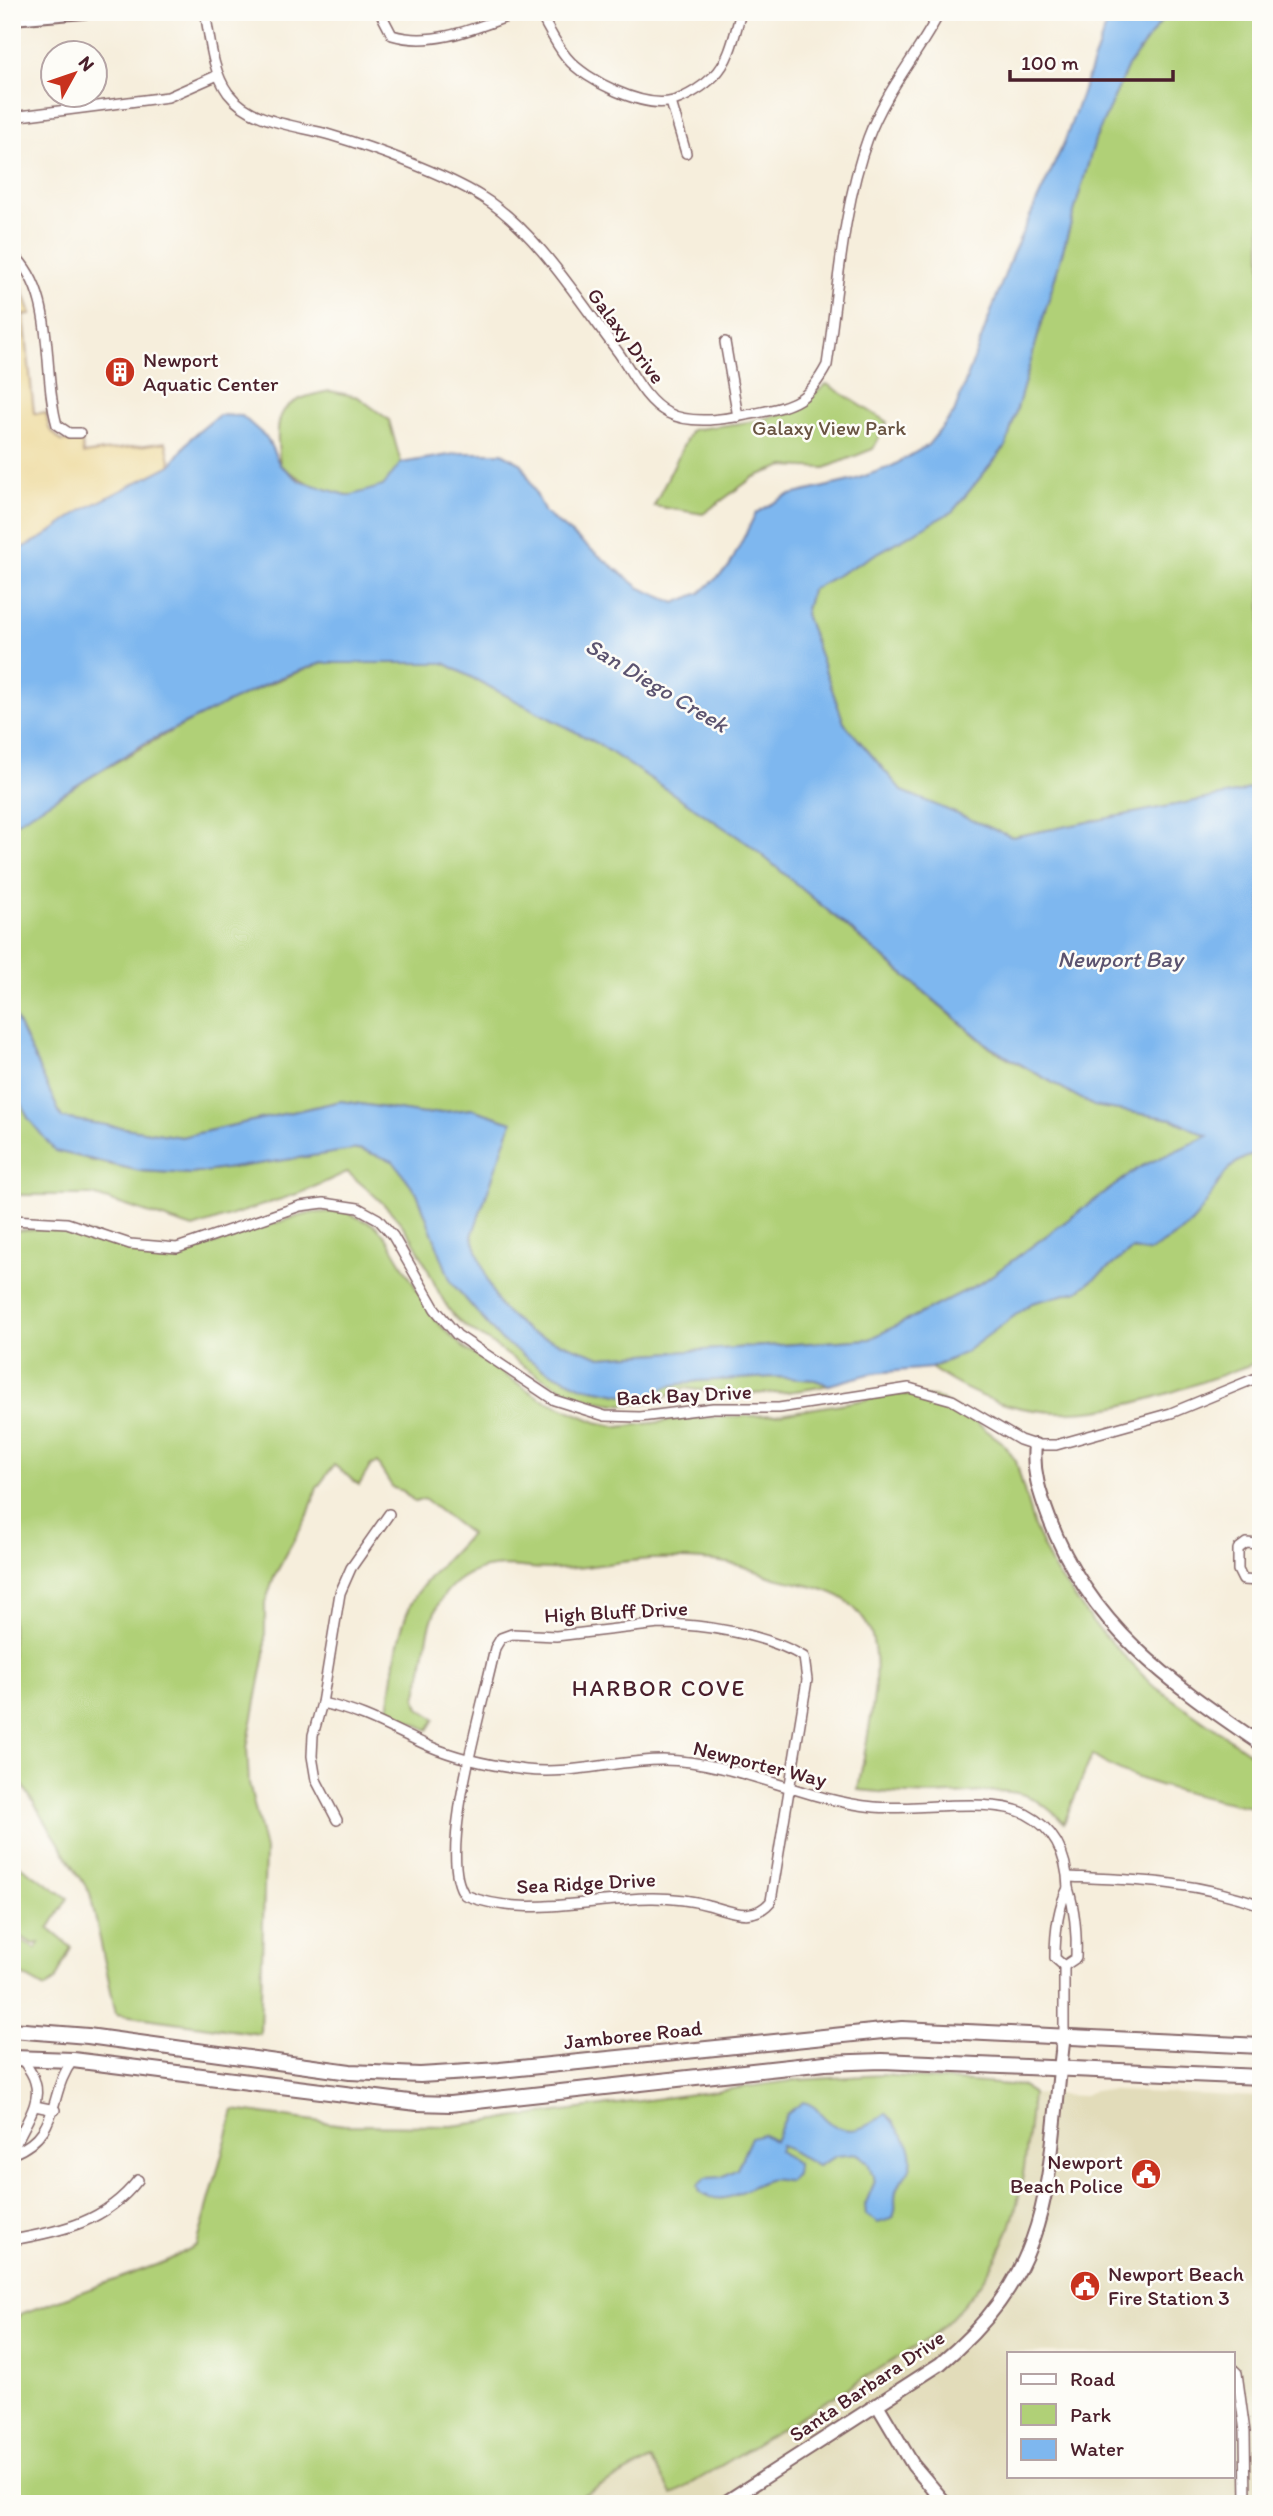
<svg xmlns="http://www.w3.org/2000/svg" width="1273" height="2516" font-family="Itim,sans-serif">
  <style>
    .built { fill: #e2dcba; fill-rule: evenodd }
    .green { fill: #b0d077; stroke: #7d7851; stroke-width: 2 }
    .sand { fill: #eeda9e; stroke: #9c7c64; stroke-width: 2 }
    .water { fill: #7eb7ef; stroke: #646b8d; stroke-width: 2 }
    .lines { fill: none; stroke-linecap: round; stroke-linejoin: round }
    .street-casing { stroke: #866769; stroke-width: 12 }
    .secondary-casing { stroke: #866769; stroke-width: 16 }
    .primary-casing { stroke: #866769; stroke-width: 18 }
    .street { stroke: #fff; stroke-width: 9 }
    .secondary { stroke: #fff; stroke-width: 12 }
    .primary { stroke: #fff; stroke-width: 14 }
    .labels { text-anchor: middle; stroke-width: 5; stroke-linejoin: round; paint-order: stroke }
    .street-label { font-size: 21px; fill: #4a1f2b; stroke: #fdfcf7 }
    .poi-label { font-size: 21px; fill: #4a1f2b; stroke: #fdfcf7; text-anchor: start }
    .park-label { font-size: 21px; fill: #695442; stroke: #fdfcf7 }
    .water-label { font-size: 23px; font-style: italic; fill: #5c5470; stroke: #fdfcf7 }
    .neighbourhood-label { font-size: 23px; letter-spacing: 2px; fill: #4a1f2b; stroke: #fdfcf7 }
  </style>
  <rect width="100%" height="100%" fill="#fdfcf7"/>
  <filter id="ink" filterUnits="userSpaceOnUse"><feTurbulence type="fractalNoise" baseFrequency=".0143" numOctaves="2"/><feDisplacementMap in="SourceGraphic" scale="14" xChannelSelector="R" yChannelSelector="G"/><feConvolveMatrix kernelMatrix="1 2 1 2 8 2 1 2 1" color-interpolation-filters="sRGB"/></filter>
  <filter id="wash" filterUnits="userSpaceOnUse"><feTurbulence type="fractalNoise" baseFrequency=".00686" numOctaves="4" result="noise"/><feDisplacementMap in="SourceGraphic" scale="28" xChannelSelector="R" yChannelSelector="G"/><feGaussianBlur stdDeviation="1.57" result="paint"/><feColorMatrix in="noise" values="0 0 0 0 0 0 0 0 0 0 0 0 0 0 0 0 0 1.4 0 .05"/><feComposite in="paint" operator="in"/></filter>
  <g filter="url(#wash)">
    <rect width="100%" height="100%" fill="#f6eedc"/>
    <path class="built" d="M1093 2090 1261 2097V2504H565L652 2459 673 2494 933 2336 959 2311 988 2275 1028 2143 1032 2094 1085 2096ZM1009 2353H1233V2476H1009Z"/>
    <g class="green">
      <polygon points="1168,12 1261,12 1261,783 1241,792 1012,837 902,791 844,723 805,614 811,590 953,511 1006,446 1095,140 1128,66"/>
      <path d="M827 384 887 422 873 449 825 468 784 466 754 477 703 514 654 506 691 430C750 421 779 425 827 384Z"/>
      <path d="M330 391 358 397 389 420 401 463C396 470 390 480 384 485 352 509 306 485 280 465 274 413 277 401 330 391Z"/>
      <path d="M322 663H444L597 743 750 845 990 1048 1094 1106 1172 1119 1209 1136 1140 1167 983 1282 870 1339 601 1357 529 1332 500 1307 488 1282 472 1236 512 1122 472 1109 424 1114 341 1101 181 1137 62 1118 12 1010V825C112 763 211 703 322 663Z"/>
      <path d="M12 1081 28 1118 89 1160 140 1171 191 1174 359 1149 393 1161 417 1193 451 1282 500 1339 540 1367 582 1387 645 1399 669 1386 698 1381 775 1377 815 1380 829 1385C781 1396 732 1396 684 1388 617 1428 553 1388 498 1348 485 1338 466 1329 455 1317 437 1297 426 1260 411 1237 394 1211 371 1192 347 1172L303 1192 193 1228 93 1195H12Z"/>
      <path d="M1261 1153V1361C1141 1403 1047 1448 931 1368L964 1353 1032 1302 1078 1291 1133 1249 1149 1252C1162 1243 1179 1235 1190 1224 1216 1199 1217 1160 1261 1153Z"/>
      <path d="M343 1211 375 1225 386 1237 435 1320 464 1348 540 1398 596 1422 619 1427 692 1418 775 1415 899 1394 937 1398 962 1412 1002 1442 1016 1461 1034 1527 1053 1568 1094 1624 1151 1684 1261 1761V1809C1214 1800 1129 1783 1092 1755L1064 1823C1023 1781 1003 1792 950 1794 919 1796 888 1793 858 1790 864 1748 889 1659 866 1623 843 1586 813 1588 775 1578 765 1575 755 1570 745 1567 717 1559 679 1558 650 1559 620 1561 590 1568 560 1569 526 1571 494 1557 462 1578 422 1604 428 1658 416 1698L419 1708 435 1719 428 1730 388 1710C394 1673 396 1627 416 1595 429 1575 454 1553 470 1534L424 1499 415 1502 403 1491 393 1488 377 1463 371 1465 359 1485 334 1465 317 1488 308 1515 275 1575 265 1603V1654L247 1748 249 1783 265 1850 260 2034 116 2014 90 1893 12 1768V1231L45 1228 90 1234 162 1261 285 1220 312 1213Z"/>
      <polygon points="18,1864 68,1898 49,1929 71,1947 55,1981 45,1988 20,1974 12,1988 12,1935 36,1949 40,1943 33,1944 12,1931 12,1873"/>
      <path d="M882 2075 1023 2086 1032 2094C1022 2204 1017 2257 933 2336L673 2495 651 2460 565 2504H12V2327L20 2314 167 2261 197 2245 234 2110 344 2125 452 2126 798 2080Z"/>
    </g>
    <polygon class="sand" points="12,275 22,287 31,314 24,315 34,413 46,413 49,428 61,441 82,442 83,454 166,442 171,465 79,512 44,537 12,553"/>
    <g class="water">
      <path d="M1111 12H1168L1128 66 1095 140 1006 446 953 511 811 590 805 614 844 723 902 791 1012 837 1241 792 1261 783V1153C1217 1160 1217 1199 1190 1224 1179 1235 1162 1243 1149 1252L1133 1249 1078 1291 1032 1303 964 1353 931 1368 873 1373 829 1385 815 1380 775 1377 698 1381 669 1386 645 1399 582 1387 540 1367 500 1339 451 1282 417 1193 393 1161 359 1149 191 1174 140 1171 55 1151 28 1118 12 1081V1010L62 1118 181 1137 341 1101 424 1114 472 1109 512 1122 472 1236 488 1282 500 1307 529 1332 601 1357 870 1339 983 1282 1140 1167 1208 1136 1172 1119 1094 1106 990 1047 750 845 597 743 444 663H322L279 678 147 742 12 825V553L44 537 79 512 171 465 191 438 219 415 242 416 267 438 280 465 300 481 349 496 383 486 401 463 461 453H502L522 464 545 513 640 588 675 603 700 593 729 567 756 513 786 496 854 480 892 466 928 445 954 413 1012 255 1064 143Z"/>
      <path d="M803 2102C814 2104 818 2111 826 2119 847 2139 867 2128 886 2113 896 2128 918 2147 910 2168 907 2176 898 2183 896 2192 893 2203 899 2210 891 2219L878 2223 866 2215 865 2205 875 2181 868 2163 858 2154 837 2156 817 2166 781 2145 779 2151 797 2164 796 2174 790 2181C783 2182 775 2178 768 2180 745 2186 725 2210 700 2192L698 2185 706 2178 722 2177 737 2169 751 2137 762 2134 775 2141 787 2114Z"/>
    </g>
  </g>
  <g filter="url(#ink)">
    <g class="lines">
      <g class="street-casing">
        <g id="street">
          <path d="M205 12C210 38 212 71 228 93 251 123 296 125 330 135 374 148 443 173 482 197 536 230 580 302 618 352 633 373 644 400 668 413 693 426 730 418 757 413 795 405 808 401 827 365 838 291 842 208 868 138 886 90 917 56 940 12"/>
          <path d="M380 12 392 35C434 48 480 26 520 12"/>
          <path d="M539 12C548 27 556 45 567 58 586 81 644 109 673 101 687 97 704 86 714 76 730 61 735 33 741 12"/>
          <polyline points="671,102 686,153"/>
          <polyline points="12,117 168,97 218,75"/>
          <path d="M12 253C58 295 41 370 57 425L69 433H80"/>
          <polyline points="725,342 738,417"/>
          <polyline points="12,1220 67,1223 130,1244 177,1248 300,1206 324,1203 358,1208 378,1219 393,1236 435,1309 457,1335 554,1400 605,1416 640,1417 713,1408 779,1408 909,1388 952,1400 1020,1440 1035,1445 1056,1445 1171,1413 1261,1376"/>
          <polyline points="1259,1581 1260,1544 1246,1543 1238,1549 1238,1570 1243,1580 1259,1581 1261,1581"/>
          <path d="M659 1624C703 1624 766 1634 804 1657L807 1680 771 1901C753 1923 731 1911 708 1905 628 1882 542 1926 465 1895 435 1859 485 1699 495 1648L501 1638 512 1634 556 1636Z"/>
          <path d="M322 1703C366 1713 389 1728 429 1746 459 1759 494 1766 526 1770 572 1775 617 1760 663 1760 736 1761 802 1800 874 1807 916 1811 990 1796 1026 1814 1055 1829 1067 1856 1068 1888"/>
          <polyline points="337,1820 316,1780 312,1756 313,1735 322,1703 340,1593 351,1568 389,1514"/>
          <path d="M1068 1877C1137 1880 1195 1881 1261 1905"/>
          <path d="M1068 1888C1075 1910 1077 1935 1076 1958L1064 1966 1055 1958C1055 1934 1057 1909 1068 1888Z"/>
          <polyline points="1064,2035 1064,1966"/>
          <polyline points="35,2106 55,2110"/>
          <path d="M12 2154C63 2134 47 2093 73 2060"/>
          <path d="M12 2154C18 2131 43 2106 35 2082 33 2073 26 2065 21 2058"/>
          <path d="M12 2240C63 2231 105 2222 138 2180"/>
          <polyline points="1233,2369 1237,2373 1245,2432 1246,2504"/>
        </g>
      </g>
      <g class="secondary-casing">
        <g id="secondary">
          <polyline points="12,18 84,12"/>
          <path d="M1035 1445C1032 1471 1040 1494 1049 1518 1090 1627 1170 1682 1261 1744"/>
          <polyline points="878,2406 913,2465 946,2504"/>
          <path d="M723 2504 940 2364C1060 2264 1046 2175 1064 2035"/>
        </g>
      </g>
      <g class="primary-casing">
        <g id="primary">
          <polyline points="12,2030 88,2036 350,2072 420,2075 500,2070 902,2029 1261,2046"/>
          <polyline points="12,2058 73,2060 417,2103 450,2104 825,2063 882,2061 1261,2077"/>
        </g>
      </g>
      <use href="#street" class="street"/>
      <use href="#secondary" class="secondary"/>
      <use href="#primary" class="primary"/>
    </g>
  </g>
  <defs>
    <g id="building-disc" transform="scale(1.575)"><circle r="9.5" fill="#c8321e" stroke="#fdfcf7"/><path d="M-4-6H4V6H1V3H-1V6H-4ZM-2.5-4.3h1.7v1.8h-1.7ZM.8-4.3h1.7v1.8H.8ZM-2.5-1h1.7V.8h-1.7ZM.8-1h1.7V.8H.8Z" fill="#fff"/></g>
    <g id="civic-disc" transform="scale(1.575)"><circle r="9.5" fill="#c8321e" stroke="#fdfcf7"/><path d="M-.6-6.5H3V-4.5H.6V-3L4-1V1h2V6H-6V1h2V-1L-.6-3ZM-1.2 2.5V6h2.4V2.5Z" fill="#fff"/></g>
  </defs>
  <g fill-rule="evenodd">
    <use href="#building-disc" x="120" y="372"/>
    <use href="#civic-disc" x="1146" y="2174"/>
    <use href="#civic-disc" x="1085" y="2286"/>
  </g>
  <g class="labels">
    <g class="street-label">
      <text transform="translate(626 336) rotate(53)" y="7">Galaxy Drive</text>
      <text transform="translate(684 1395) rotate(-3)" y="7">Back Bay Drive</text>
      <text transform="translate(616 1612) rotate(-3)" y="7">High Bluff Drive</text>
      <text transform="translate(760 1764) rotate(14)" y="7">Newporter Way</text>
      <text transform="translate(586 1883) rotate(-3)" y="7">Sea Ridge Drive</text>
      <text transform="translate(633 2035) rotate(-6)" y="7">Jamboree Road</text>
      <text transform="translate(867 2386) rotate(-34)" y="7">Santa Barbara Drive</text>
    </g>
    <g class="poi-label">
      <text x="143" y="367">Newport<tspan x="143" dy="24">Aquatic Center</tspan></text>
      <text x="1123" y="2169" text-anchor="end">Newport<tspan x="1123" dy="24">Beach Police</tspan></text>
      <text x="1108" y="2281">Newport Beach<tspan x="1108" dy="24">Fire Station 3</tspan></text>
    </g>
    <g class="park-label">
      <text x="829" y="435">Galaxy View Park</text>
    </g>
    <g class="water-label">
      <text transform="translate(657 685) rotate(31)" y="8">San Diego Creek</text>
      <text x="1120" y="967">Newport Bay</text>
    </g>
    <g class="neighbourhood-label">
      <text x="659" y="1696">HARBOR COVE</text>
    </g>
  </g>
  <rect width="1273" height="2516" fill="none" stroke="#fdfcf7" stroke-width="42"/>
  <rect x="1007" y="2352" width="228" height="126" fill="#fdfcf7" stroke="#b5a4a5" stroke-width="2"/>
  <rect x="1021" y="2374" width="35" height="10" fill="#ffffff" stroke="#b5a4a5" stroke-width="2"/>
  <text x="1070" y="2386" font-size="21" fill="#4a1f2b">Road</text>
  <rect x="1021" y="2404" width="35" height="21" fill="#b0d077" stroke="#b5a4a5" stroke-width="2"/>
  <text x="1070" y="2422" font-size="21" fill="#4a1f2b">Park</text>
  <rect x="1021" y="2439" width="35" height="21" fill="#7eb7ef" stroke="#b5a4a5" stroke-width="2"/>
  <text x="1070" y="2456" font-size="21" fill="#4a1f2b">Water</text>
  <g transform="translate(74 74) rotate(50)"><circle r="33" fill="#fdfcf7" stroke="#b5a4a5" stroke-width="2"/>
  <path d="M0-5L12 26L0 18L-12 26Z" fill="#c8321e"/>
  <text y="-10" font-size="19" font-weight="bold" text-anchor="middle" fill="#4a1f2b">N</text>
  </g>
  <path d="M1010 70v10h163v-10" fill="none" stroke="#4a1f2b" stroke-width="3.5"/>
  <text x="1021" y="70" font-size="21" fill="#4a1f2b" stroke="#fdfcf7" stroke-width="5" paint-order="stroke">100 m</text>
</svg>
